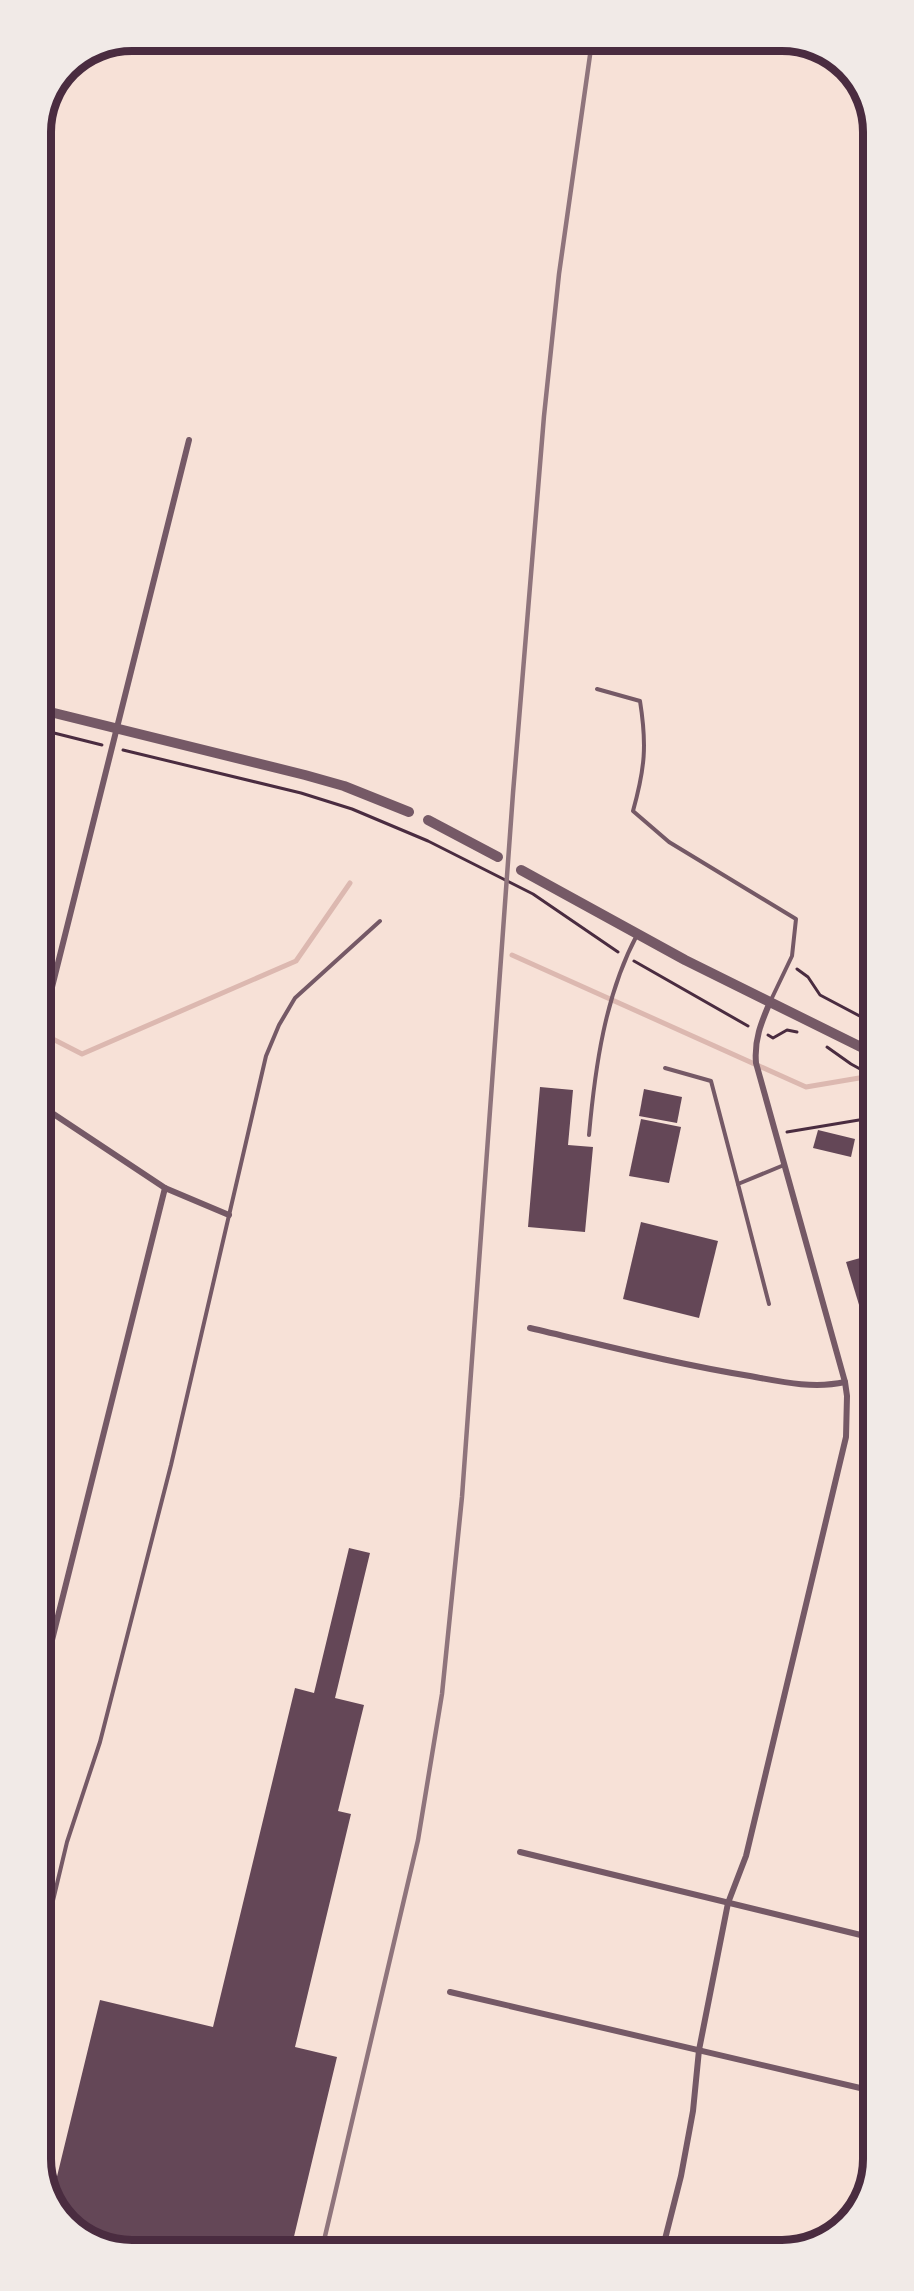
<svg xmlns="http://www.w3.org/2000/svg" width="914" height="2291" font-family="'Fira Sans',sans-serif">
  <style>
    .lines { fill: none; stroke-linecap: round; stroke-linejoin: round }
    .stream { stroke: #dcb8b0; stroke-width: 5 }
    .building { fill: #644757 }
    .path { stroke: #4a2c40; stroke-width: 3 }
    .service { stroke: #755966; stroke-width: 4 }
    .minor { stroke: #755966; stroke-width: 6 }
    .tertiary { stroke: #755966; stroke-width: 10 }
    .rail { stroke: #8f747c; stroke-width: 4.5 }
    .rim { fill: none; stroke: #4a2c40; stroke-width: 8 }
  </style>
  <rect width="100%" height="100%" fill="#f7e1d7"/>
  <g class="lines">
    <g class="stream">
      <polyline points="512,955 806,1087 871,1076"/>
      <polyline points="43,1034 82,1054 296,961 350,883"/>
    </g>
  </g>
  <g class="building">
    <polygon points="540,1087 573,1090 568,1145 593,1147 585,1232 528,1227"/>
    <polygon points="644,1089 682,1097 677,1123 639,1116"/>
    <polygon points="641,1119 681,1127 669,1183 629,1176"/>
    <polygon points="818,1130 855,1139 851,1157 813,1148"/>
    <polygon points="864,1197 871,1198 871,1227 859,1224"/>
    <polygon points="641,1222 718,1241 699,1318 623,1299"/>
    <polygon points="871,1255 872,1341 870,1341 846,1262"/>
    <polygon points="349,1548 370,1553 335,1698 364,1705 338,1811 351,1814 295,2047 337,2057 291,2249 126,2250 76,2231 52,2197 100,2000 213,2027 295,1688 314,1693"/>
  </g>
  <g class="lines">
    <g class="path">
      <polyline points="42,730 102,745"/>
      <polyline points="123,750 301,793 352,809 428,841 533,894 618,952"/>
      <polyline points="634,961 748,1026"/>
      <polyline points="797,969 808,977 820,995 871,1022"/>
      <polyline points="768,1035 773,1038 787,1030 797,1032"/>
      <polyline points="827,1047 851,1064 871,1075"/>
      <polyline points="787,1132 871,1118"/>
    </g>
    <g class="service">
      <path d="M597 689 640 701C647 745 645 768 633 811L669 842 796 919 792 956 770 1002"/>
      <polyline points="665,1068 711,1081 738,1184"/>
      <path d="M589 1135C595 1068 605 995 637 935"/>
      <polyline points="769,1304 738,1184 784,1165"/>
      <polyline points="45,1934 67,1842 100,1742 171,1465 266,1056 279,1025 295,998 380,921"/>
    </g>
    <g class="minor">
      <polyline points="43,1023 189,440"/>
      <polyline points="43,1107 165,1188 229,1215"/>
      <path d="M530 1328C603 1345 676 1364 750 1376 782 1382 814 1389 845 1382"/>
      <polyline points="44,1672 165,1188"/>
      <polyline points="520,1852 873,1938"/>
      <polyline points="450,1992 873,2091"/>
      <path d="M663 2247 681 2176 693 2111 699 2050 728 1903 746 1856 846 1437 847 1396 845 1382 756 1063C754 1040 761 1023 770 1002"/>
    </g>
    <g class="tertiary">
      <polyline points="42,710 305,775 344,786 409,812"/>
      <polyline points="428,820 498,857"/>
      <polyline points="521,870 685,960 871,1052"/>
    </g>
    <polyline class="rail" points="322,2249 418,1840 442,1694 462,1497 513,793 544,416 559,274 592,41"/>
  </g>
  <path d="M0 0H914V2291H0ZM132 51H782A81 81 0 0 1 863 132V2159A81 81 0 0 1 782 2240H132A81 81 0 0 1 51 2159V132A81 81 0 0 1 132 51Z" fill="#f1eae7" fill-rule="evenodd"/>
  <path class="rim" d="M132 51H782A81 81 0 0 1 863 132V2159A81 81 0 0 1 782 2240H132A81 81 0 0 1 51 2159V132A81 81 0 0 1 132 51Z"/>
</svg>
